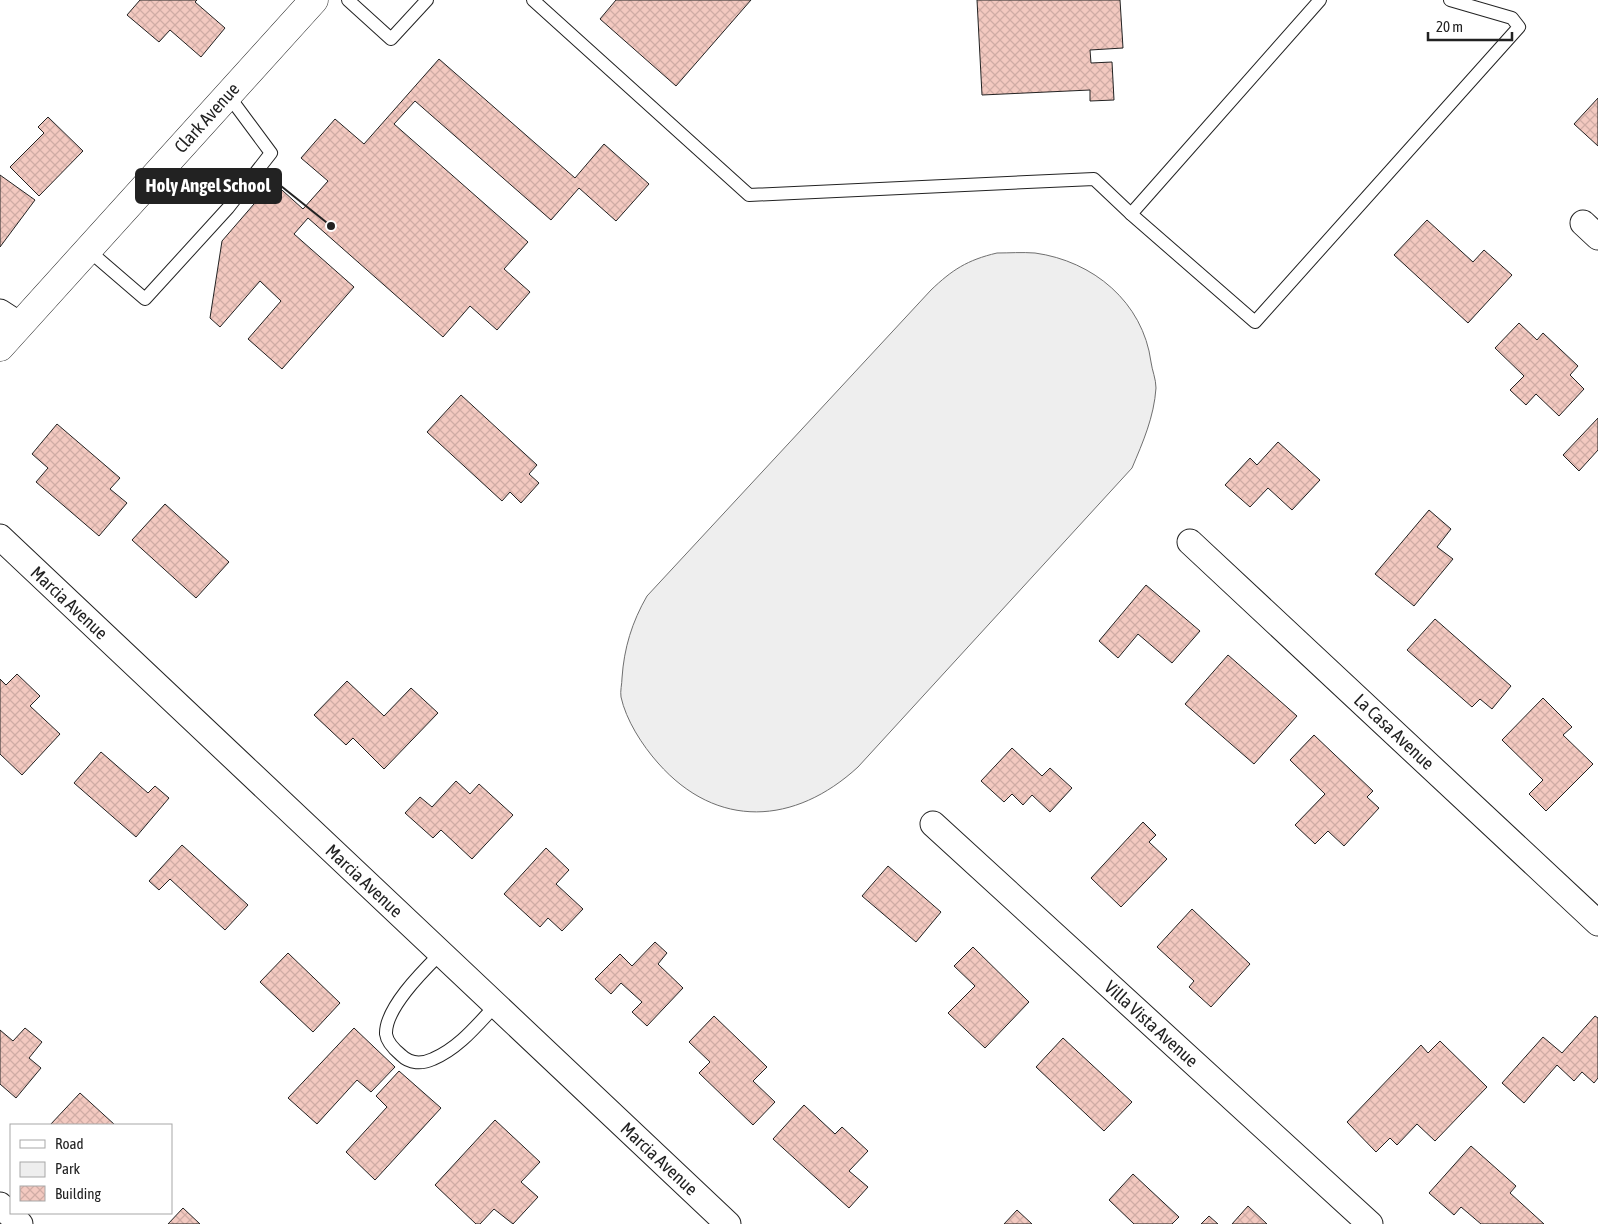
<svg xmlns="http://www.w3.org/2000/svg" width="1598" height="1224" font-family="'Asap Condensed',sans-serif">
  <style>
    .park { fill: #eee; stroke: #6f6f6f }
    .building { fill: url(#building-cross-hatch); stroke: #222 }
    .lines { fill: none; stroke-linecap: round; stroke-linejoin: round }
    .lane-casing { stroke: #222; stroke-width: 14 }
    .street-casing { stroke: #222; stroke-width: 27 }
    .secondary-casing { stroke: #222; stroke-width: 29 }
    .lane { stroke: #fff; stroke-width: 12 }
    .street { stroke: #fff; stroke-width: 25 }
    .secondary { stroke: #fff; stroke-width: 28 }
    .labels { text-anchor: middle; stroke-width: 4; stroke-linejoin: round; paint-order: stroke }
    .street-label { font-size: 18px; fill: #222; stroke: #fff }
    .leader { fill: none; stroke: #222; stroke-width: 2 }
    .callout-dot { fill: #222; stroke: #fff; stroke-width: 2 }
    .callout { fill: #222; stroke: #222; stroke-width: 2 }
    .callout-label { font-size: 19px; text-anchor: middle; font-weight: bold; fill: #fff }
  </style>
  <defs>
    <pattern id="building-cross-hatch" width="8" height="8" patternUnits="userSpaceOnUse" patternTransform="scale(1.25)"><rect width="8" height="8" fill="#f3c9c0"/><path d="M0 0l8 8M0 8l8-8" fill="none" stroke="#d0aca5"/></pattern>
  </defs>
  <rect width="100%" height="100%" fill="#fff"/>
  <path class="park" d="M997 253C1009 253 1022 252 1035 253 1093 261 1143 302 1151 362 1152 370 1156 379 1156 388 1154 417 1143 442 1132 468L858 767C795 825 717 830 658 763 642 745 626 720 621 697 620 691 622 684 622 678 624 648 632 622 647 596L931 290C952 270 967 260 997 253Z"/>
  <g class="building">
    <polygon points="140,0 197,0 195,2 225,28 201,57 170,30 159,42 127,15"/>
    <polygon points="616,0 751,0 676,86 600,19"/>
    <polygon points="977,0 1120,0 1123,48 1090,50 1091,63 1112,62 1114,100 1090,101 1090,90 982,95"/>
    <polygon points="439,59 575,178 604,144 649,184 616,221 579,188 551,220 415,101 394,124 528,242 504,269 530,292 497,330 470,306 443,337 308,218 294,234 354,287 282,369 248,339 281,301 260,281 220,327 210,318 222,241 273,182 303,209 328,181 301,158 335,119 364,144"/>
    <polygon points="1598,98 1598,146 1574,124"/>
    <polygon points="48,117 83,151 39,196 10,167 44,133 38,127"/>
    <polygon points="0,175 35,200 0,247"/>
    <polygon points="1427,220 1473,262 1484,250 1512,275 1468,323 1394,255"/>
    <polygon points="1519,323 1537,340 1543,333 1578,366 1570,375 1584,389 1559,416 1536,394 1526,405 1510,390 1524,376 1495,348"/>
    <polygon points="461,395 537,465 529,474 539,483 521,503 510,492 502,501 427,432"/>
    <polygon points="1598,418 1598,450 1579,471 1563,455"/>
    <polygon points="57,424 120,478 110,489 127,503 99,536 36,482 48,468 32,454"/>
    <polygon points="1278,442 1320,480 1292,510 1268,488 1250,507 1225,485 1250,458 1257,465"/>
    <polygon points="165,504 229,562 196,598 132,540"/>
    <polygon points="1429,510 1451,529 1437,547 1453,559 1414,606 1375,574"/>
    <polygon points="1146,585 1200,631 1172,663 1138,634 1118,658 1099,641"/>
    <polygon points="1435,619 1511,686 1492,709 1480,699 1472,707 1407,650"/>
    <polygon points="1228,655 1297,716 1254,764 1185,704"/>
    <polygon points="17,674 40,696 30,706 60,734 22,775 0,754 0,679 6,685"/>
    <polygon points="347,681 384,716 411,688 438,713 384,769 353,738 346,745 314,715"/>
    <polygon points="1543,698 1572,727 1563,735 1593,764 1546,811 1529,794 1543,780 1502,740"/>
    <polygon points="1314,735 1373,791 1367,797 1379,808 1344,846 1328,831 1315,844 1295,825 1325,794 1290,760"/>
    <polygon points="1012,748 1042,776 1050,768 1072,788 1050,812 1032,795 1023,805 1012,794 1004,802 981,781"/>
    <polygon points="101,752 148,793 155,786 169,798 136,837 74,783"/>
    <polygon points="456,781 470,794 479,784 513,815 472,859 441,830 433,838 405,813 420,797 432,807"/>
    <polygon points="1143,822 1156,835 1149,842 1167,859 1121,907 1091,878"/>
    <polygon points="182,845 248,905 225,930 170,879 159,890 149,881"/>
    <polygon points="546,848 569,870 556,884 583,909 562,931 548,918 540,927 504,894"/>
    <polygon points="888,866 941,912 916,942 862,896"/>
    <polygon points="1192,909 1250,964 1211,1007 1189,987 1194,981 1157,947"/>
    <polygon points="655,942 667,953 658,964 683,988 647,1026 632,1012 642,1002 621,983 611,994 595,979 620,954 632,966"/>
    <polygon points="973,947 1029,1002 985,1048 948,1013 975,986 954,966"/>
    <polygon points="288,953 340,1003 313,1032 260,982"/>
    <polygon points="714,1016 767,1067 753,1081 775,1102 753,1125 699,1073 710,1062 689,1042"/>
    <polygon points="1595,1016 1598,1018 1598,1078 1594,1083 1582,1072 1574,1081 1557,1065 1524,1103 1502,1083 1543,1037 1562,1053"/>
    <polygon points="25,1028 42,1042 29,1058 41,1068 16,1098 0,1084 0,1030 13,1041"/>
    <polygon points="354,1028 395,1067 371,1092 357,1080 317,1124 288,1098"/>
    <polygon points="1063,1038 1132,1102 1104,1131 1036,1067"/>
    <polygon points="1440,1041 1487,1087 1435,1141 1417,1124 1397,1145 1390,1138 1376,1152 1347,1122 1421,1045 1428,1053"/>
    <polygon points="399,1071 441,1108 375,1180 346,1152 387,1107 376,1096"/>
    <polygon points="80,1093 115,1125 50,1125"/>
    <polygon points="804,1105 835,1134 842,1127 868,1151 849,1171 868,1187 849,1208 773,1139"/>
    <polygon points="495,1120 540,1162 521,1182 538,1197 513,1224 494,1209 480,1224 476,1224 435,1185"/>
    <polygon points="1471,1146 1516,1186 1510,1193 1544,1224 1481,1224 1461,1207 1454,1215 1429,1193"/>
    <polygon points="1133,1174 1179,1217 1172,1224 1134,1224 1109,1200"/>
    <polygon points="1248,1206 1267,1224 1232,1224"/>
    <polygon points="183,1208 200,1224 168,1224"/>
    <polygon points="1017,1210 1032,1224 1004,1224"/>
    <polygon points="1209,1216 1218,1224 1201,1224"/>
  </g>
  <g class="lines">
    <g class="lane-casing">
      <g id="lane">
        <polyline points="348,0 391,39 427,0"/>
        <polyline points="533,0 749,195 1094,179 1131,214"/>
        <polyline points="1320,0 1131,214 1255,322 1519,27 1512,18 1450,0"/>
        <polyline points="88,250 145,299 228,208 271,153 228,95"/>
        <path d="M441 953C424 970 385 1008 386 1034 387 1042 395 1050 401 1055 410 1064 422 1064 433 1059 459 1048 477 1025 496 1005"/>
      </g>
    </g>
    <g class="street-casing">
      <g id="street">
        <polyline points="1583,223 1598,237"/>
        <polyline points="0,312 20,325"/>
        <polyline points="0,537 728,1224"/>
        <polyline points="1190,542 1598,923"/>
        <polyline points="933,824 1370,1224"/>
        <polyline points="0,1205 20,1224"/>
      </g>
    </g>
    <g class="secondary-casing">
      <polyline id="secondary" points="0,347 314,0"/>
    </g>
    <use href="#lane" class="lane"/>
    <use href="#street" class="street"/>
    <use href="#secondary" class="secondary"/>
  </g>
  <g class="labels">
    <g class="street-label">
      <text transform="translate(207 118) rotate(-48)" y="6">Clark Avenue</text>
      <text transform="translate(69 603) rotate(43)" y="6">Marcia Avenue</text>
      <text transform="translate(1394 732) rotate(43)" y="6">La Casa Avenue</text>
      <text transform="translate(364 881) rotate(43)" y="6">Marcia Avenue</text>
      <text transform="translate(1151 1024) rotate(42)" y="6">Villa Vista Avenue</text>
      <text transform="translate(659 1159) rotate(43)" y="6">Marcia Avenue</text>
    </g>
  </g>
  <path class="leader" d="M331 226L281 186"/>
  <circle class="callout-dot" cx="331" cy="226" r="5"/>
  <rect class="callout" x="136" y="169" width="145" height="34" rx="5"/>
  <g class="callout-label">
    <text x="208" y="192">Holy Angel School</text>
  </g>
  <rect x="10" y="1124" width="162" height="90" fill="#ffffff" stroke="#a7a7a7"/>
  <rect x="20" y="1140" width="25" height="8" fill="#ffffff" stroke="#a7a7a7"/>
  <text x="55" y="1149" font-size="15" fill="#222222">Road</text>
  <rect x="20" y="1162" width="25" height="15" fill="#eeeeee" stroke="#a7a7a7"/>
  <text x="55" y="1174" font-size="15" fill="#222222">Park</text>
  <rect x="20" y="1186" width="25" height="15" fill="url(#building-cross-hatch)" stroke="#a7a7a7"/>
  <text x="55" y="1199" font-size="15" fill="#222222">Building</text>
  <path d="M1428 32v8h84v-8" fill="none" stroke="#222222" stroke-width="2.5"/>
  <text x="1436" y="32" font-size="15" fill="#222222" stroke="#ffffff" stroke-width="4" paint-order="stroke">20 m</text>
</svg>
